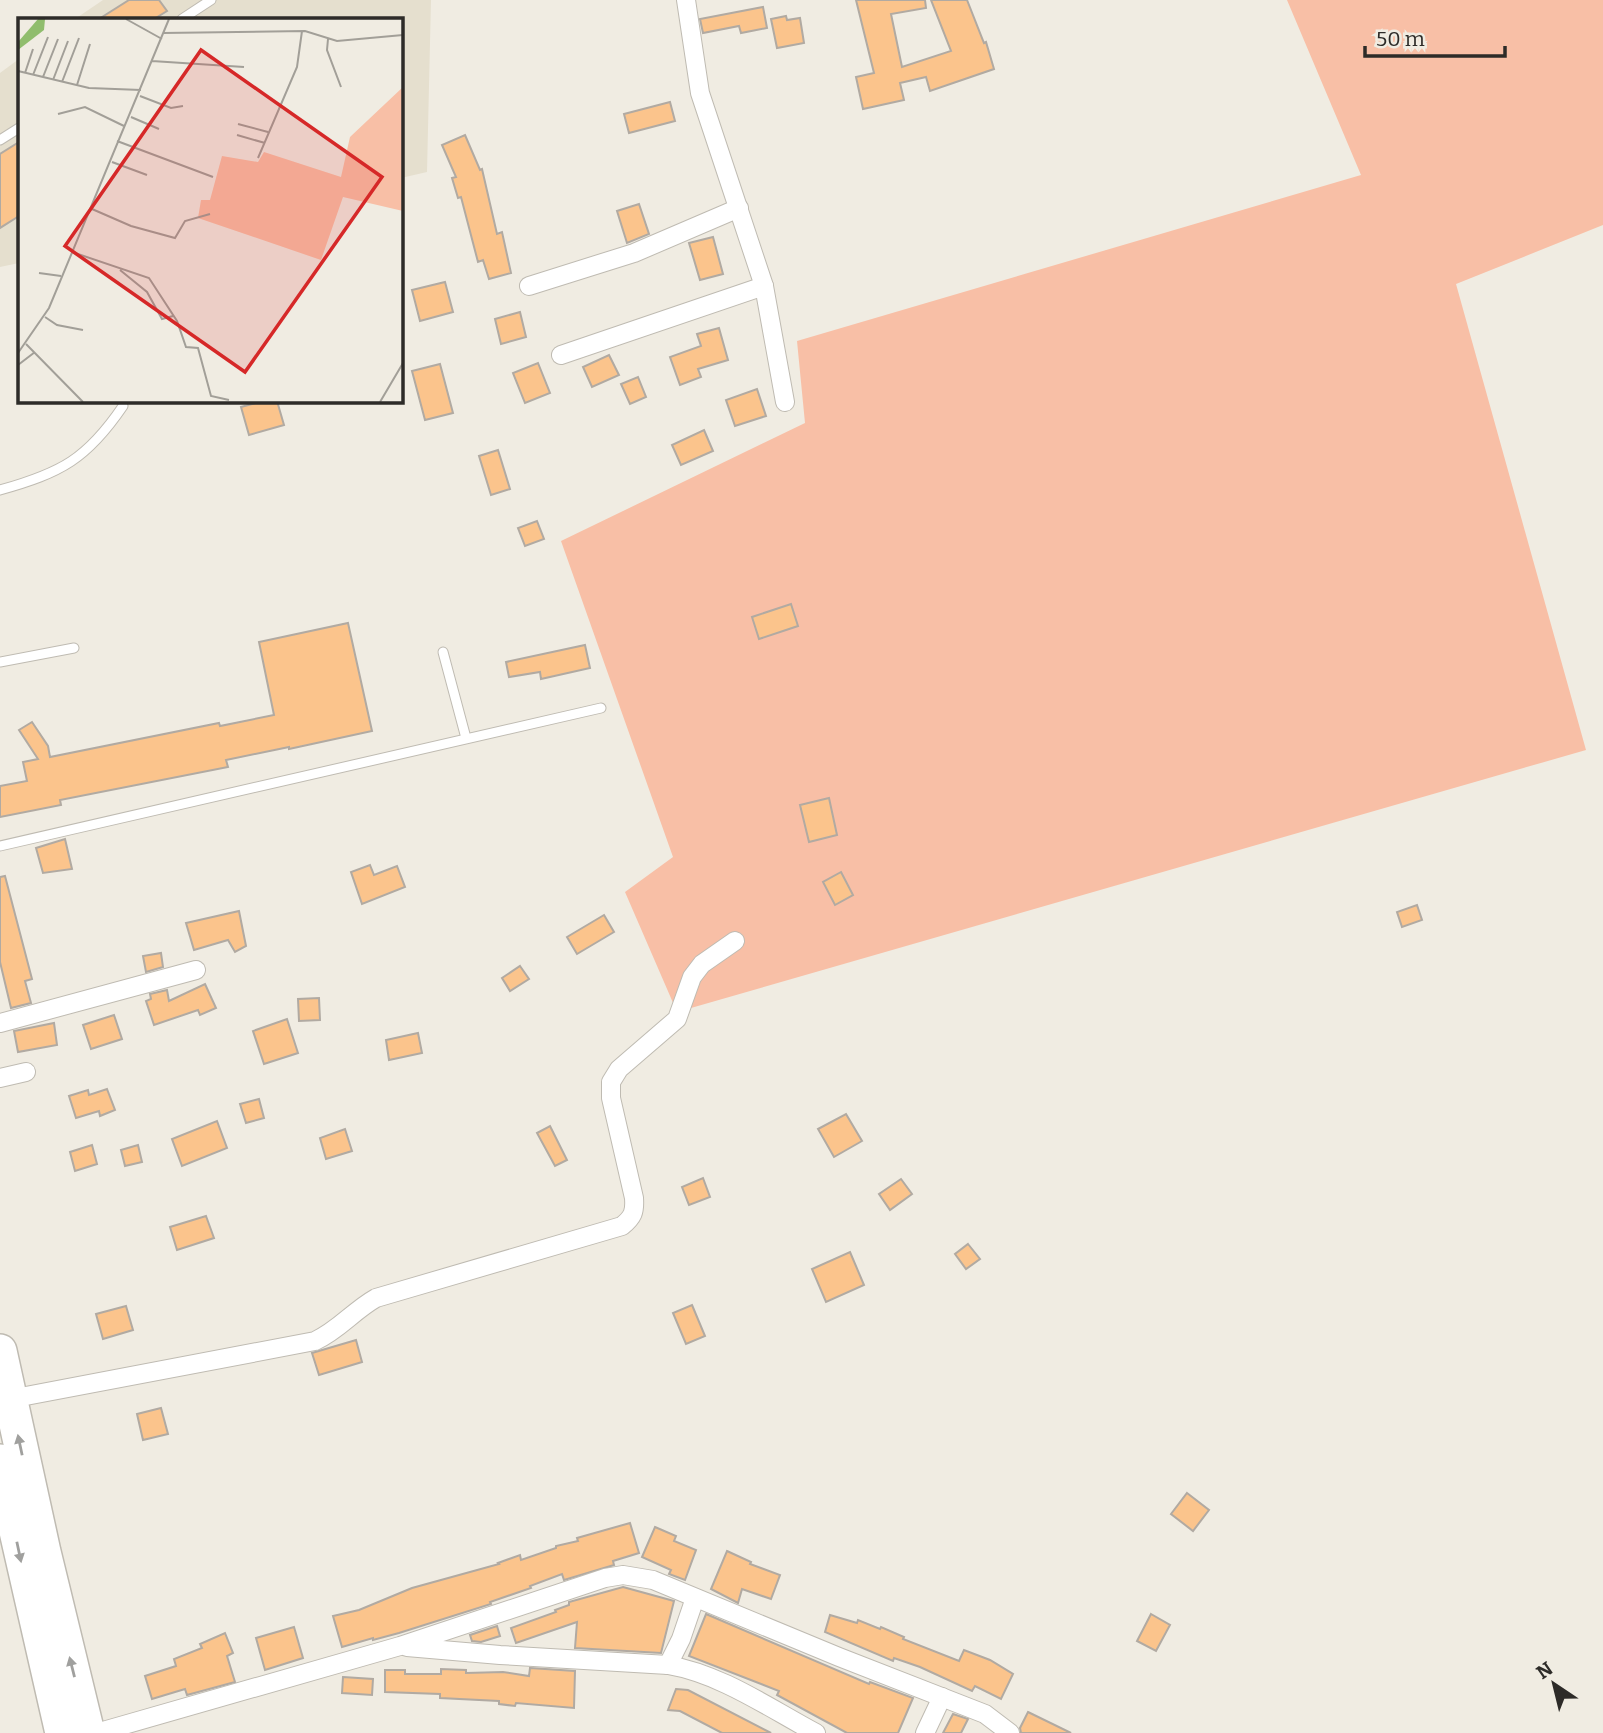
<svg xmlns="http://www.w3.org/2000/svg" width="1603" height="1733" font-family="Bitter,serif">
  <style>
    .built { fill: #e5dfce }
    .green { fill: #f8bfa6 }
    .building { fill: #fbc48c; stroke: #b1aaa2; stroke-width: 2 }
    .lines { fill: none; stroke-linecap: round; stroke-linejoin: round }
    .lane-casing { stroke: #bfbbb2; stroke-width: 11 }
    .street-casing { stroke: #bfbbb2; stroke-width: 20 }
    .highway-casing { stroke: #bfbbb2; stroke-width: 36 }
    .lane { stroke: #fff; stroke-width: 9 }
    .street { stroke: #fff; stroke-width: 18 }
    .highway { stroke: #fff; stroke-width: 33 }
    .oneway { fill: #a0a09e }
    .inset-road { fill: none; stroke: #a29f98; stroke-width: 2 }
    .view { fill: #d62828; fill-opacity: 0.15; stroke: #d62828; stroke-width: 3.5 }
    .inset-edge { fill: none; stroke: #2d2b28; stroke-width: 3.5 }
  </style>
  <rect width="100%" height="100%" fill="#f0ece2"/>
  <g class="built">
    <polygon points="103,0 431,0 427,172 401,178 401,19 75,19"/>
    <polygon points="19,59 19,263 0,267 0,73"/>
  </g>
  <polygon class="green" points="1287,0 1603,0 1603,225 1456,284 1586,750 677,1012 625,892 673,857 561,541 805,423 797,341 1361,175"/>
  <g class="building">
    <polygon points="129,0 159,0 167,11 154,19 99,19"/>
    <polygon points="856,0 925,0 926,8 891,14 902,67 951,51 931,0 967,0 984,43 986,42 994,69 930,91 926,77 900,83 904,100 863,109 856,77 874,73"/>
    <polygon points="763,7 767,28 741,33 739,26 703,33 700,19"/>
    <polygon points="786,16 787,20 800,18 804,43 777,48 771,19"/>
    <polygon points="670,102 675,121 629,133 624,114"/>
    <polygon points="465,135 480,170 482,169 497,234 502,232 511,273 489,279 483,260 478,262 461,197 458,198 452,178 456,177 442,145"/>
    <polygon points="19,142 19,216 0,228 0,154"/>
    <polygon points="639,204 649,234 627,243 617,211"/>
    <polygon points="713,237 723,274 700,280 689,243"/>
    <polygon points="445,282 453,312 420,321 412,290"/>
    <polygon points="520,312 526,337 501,344 495,319"/>
    <polygon points="719,328 728,360 698,369 701,377 680,385 670,357 701,346 697,334"/>
    <polygon points="609,355 619,375 592,387 583,367"/>
    <polygon points="538,363 550,393 525,403 513,373"/>
    <polygon points="440,364 453,413 425,420 412,371"/>
    <polygon points="638,377 646,397 630,404 621,384"/>
    <polygon points="757,389 766,416 735,426 726,400"/>
    <polygon points="263,401 277,401 284,425 249,435 241,407"/>
    <polygon points="704,430 713,451 681,465 672,445"/>
    <polygon points="498,450 510,489 491,495 479,456"/>
    <polygon points="537,521 544,539 525,546 518,528"/>
    <polygon points="791,604 798,626 759,639 752,617"/>
    <polygon points="348,623 372,731 289,749 289,747 226,760 228,767 60,800 61,805 0,817 0,786 27,781 23,762 38,759 19,730 32,722 48,746 50,757 219,723 220,726 274,715 259,642"/>
    <polygon points="585,645 590,668 541,679 540,672 509,677 506,662"/>
    <polygon points="829,798 837,835 809,842 800,805"/>
    <polygon points="65,839 72,869 43,873 36,848"/>
    <polygon points="370,865 374,875 397,866 405,887 362,904 351,872"/>
    <polygon points="841,872 853,895 835,905 823,882"/>
    <polygon points="5,876 32,979 25,981 31,1003 11,1008 0,962 0,877"/>
    <polygon points="1417,905 1422,920 1402,927 1397,912"/>
    <polygon points="239,911 246,946 235,952 228,940 194,950 186,923"/>
    <polygon points="604,915 614,932 577,954 567,937"/>
    <polygon points="161,953 163,967 146,972 143,956"/>
    <polygon points="520,966 529,979 510,991 502,978"/>
    <polygon points="205,984 216,1008 200,1015 198,1010 154,1025 146,1001 151,999 150,994 167,990 169,1001"/>
    <polygon points="319,998 320,1020 299,1021 298,999"/>
    <polygon points="114,1015 122,1039 91,1049 83,1025"/>
    <polygon points="287,1019 298,1053 264,1064 253,1031"/>
    <polygon points="54,1023 57,1045 18,1052 14,1031"/>
    <polygon points="418,1033 422,1053 389,1060 386,1040"/>
    <polygon points="107,1089 115,1110 100,1116 99,1111 76,1118 69,1096 88,1090 89,1095"/>
    <polygon points="259,1099 264,1118 246,1123 240,1104"/>
    <polygon points="846,1114 862,1141 834,1157 818,1129"/>
    <polygon points="217,1121 227,1148 182,1166 172,1139"/>
    <polygon points="550,1126 567,1160 555,1166 537,1133"/>
    <polygon points="345,1129 352,1151 326,1159 320,1138"/>
    <polygon points="92,1145 97,1164 75,1171 70,1152"/>
    <polygon points="138,1145 142,1162 125,1166 121,1150"/>
    <polygon points="703,1178 710,1197 689,1205 682,1187"/>
    <polygon points="901,1179 912,1194 890,1210 879,1194"/>
    <polygon points="206,1216 214,1238 177,1250 170,1227"/>
    <polygon points="968,1244 980,1259 966,1269 955,1254"/>
    <polygon points="850,1252 864,1285 826,1302 812,1269"/>
    <polygon points="692,1305 705,1336 686,1344 673,1313"/>
    <polygon points="126,1306 133,1330 103,1339 96,1314"/>
    <polygon points="356,1340 362,1362 319,1375 312,1353"/>
    <polygon points="161,1408 168,1434 143,1440 137,1414"/>
    <polygon points="1187,1493 1209,1510 1193,1531 1171,1514"/>
    <polygon points="630,1523 639,1553 613,1561 614,1565 564,1580 562,1574 530,1586 531,1588 490,1602 491,1604 399,1633 373,1640 373,1638 342,1647 333,1616 359,1610 412,1588 499,1564 498,1563 520,1555 521,1560 556,1548 556,1546 578,1541 577,1538"/>
    <polygon points="655,1527 676,1536 674,1541 696,1550 685,1580 669,1574 671,1570 642,1557"/>
    <polygon points="727,1551 751,1562 750,1564 780,1575 771,1599 742,1589 738,1603 711,1589"/>
    <polygon points="623,1587 674,1601 661,1653 575,1648 577,1622 516,1643 511,1628 556,1612 555,1610 569,1605 569,1602"/>
    <polygon points="706,1614 869,1684 870,1682 913,1698 898,1733 847,1733 777,1695 779,1691 689,1656"/>
    <polygon points="1151,1614 1170,1625 1156,1651 1137,1641"/>
    <polygon points="830,1615 857,1623 858,1620 880,1629 881,1627 904,1637 903,1639 959,1661 964,1650 990,1660 1013,1674 1001,1699 975,1686 972,1691 920,1667 894,1658 893,1661 825,1632"/>
    <polygon points="497,1626 500,1636 481,1642 472,1641 470,1635"/>
    <polygon points="294,1627 303,1658 265,1670 256,1638"/>
    <polygon points="225,1633 233,1653 227,1656 235,1682 187,1695 185,1689 152,1699 145,1676 176,1666 174,1659 202,1648 200,1644"/>
    <polygon points="530,1668 575,1671 574,1708 516,1703 515,1706 499,1704 499,1701 440,1698 440,1694 385,1692 385,1670 405,1670 405,1674 441,1674 441,1669 466,1670 466,1673 503,1672 529,1676"/>
    <polygon points="343,1677 373,1679 372,1695 342,1693"/>
    <polygon points="676,1689 688,1690 771,1733 722,1733 680,1711 668,1710"/>
    <polygon points="1028,1712 1071,1733 1021,1733 1020,1728"/>
    <polygon points="953,1714 968,1719 961,1733 943,1733"/>
  </g>
  <g class="lines">
    <g class="lane-casing">
      <g id="lane">
        <polyline points="182,19 211,0"/>
        <polyline points="0,140 19,128"/>
        <path d="M0 490C61 473 87 459 123 406"/>
        <polyline points="443,652 466,738"/>
        <polyline points="0,662 74,648"/>
        <polyline points="0,846 601,708"/>
      </g>
    </g>
    <g class="street-casing">
      <g id="street">
        <polyline points="686,0 700,93 764,286 785,402"/>
        <polyline points="529,286 634,253 739,208"/>
        <polyline points="561,355 764,286"/>
        <polyline points="0,1023 196,970"/>
        <polyline points="0,1078 26,1072"/>
        <path d="M10 1399 315 1341C339 1330 353 1311 376 1298L622 1226C633 1217 635 1212 634 1198L611 1098V1082L619 1069 677 1019 692 977 702 964 735 941"/>
        <path d="M407 1647 500 1655 668 1665C721 1674 769 1708 816 1733"/>
        <polyline points="668,1665 681,1639 695,1598"/>
        <polyline points="96,1733 400,1646 605,1578 623,1575 653,1580 839,1657 985,1714 1010,1733"/>
        <polyline points="925,1733 942,1697"/>
      </g>
    </g>
    <g class="highway-casing">
      <g id="highway">
        <polyline points="0,1351 44,1552 88,1733"/>
        <polyline points="0,1461 62,1733"/>
      </g>
    </g>
    <use href="#lane" class="lane"/>
    <use href="#street" class="street"/>
    <use href="#highway" class="highway"/>
  </g>
  <defs><path id="oneway-solid" d="M-6-.8H1V-3.2L6.5 0L1 3.2V.8H-6Z" transform="scale(1.75)"/></defs>
  <g class="oneway">
    <use href="#oneway-solid" transform="translate(20 1445) rotate(-102)"/>
    <use href="#oneway-solid" transform="translate(19 1552) rotate(78)"/>
    <use href="#oneway-solid" transform="translate(72 1667) rotate(-104)"/>
  </g>
  <g transform="translate(18 18)">
    <rect width="385" height="385" fill="#f0ece2"/>
    <path d="M385 69V193L325 179 303 242 180 200 183 182H192L204 138 240 144 246 134 323 159 332 119Z" fill="#f8bfa6"/>
    <path d="M20 1H27L26 12 0 32V24Z" fill="#90bd6d"/>
    <path class="inset-road" d="M108 1 144 21M145 15 287 13 319 23 385 17M310 21 309 32 323 69M134 43 226 49M0 53 71 70 123 72M7 55 15 31M15 57 30 19M25 59 40 21M35 62 50 23M44 64 61 20M59 67 72 26M122 78 153 90 165 88M40 96 67 89 106 108M113 99 141 111M220 106 250 114M219 117 247 125M99 123 195 159M240 140 279 49 284 13M94 144 129 157M74 191 113 208 157 220 167 203 192 196M54 234 131 260 159 303 168 329 180 330 193 378 211 382M102 252 129 274 144 301 155 298M21 255 43 258M27 299 39 307 65 312M8 326 65 384M0 335 31 290 151 1M0 347 17 334M362 384 385 345"/>
    <path class="view" d="M183 32 364 159 227 354 47 228Z"/>
    <rect width="385" height="385" class="inset-edge"/>
  </g>
  <g transform="translate(1554 1684) rotate(325)" stroke="#f0ece2" stroke-width="5" paint-order="stroke">
  <path d="M0-5L12 26L0 18L-12 26Z" fill="#2d2b28"/>
  <text y="-10" font-size="19" font-weight="bold" text-anchor="middle" fill="#2d2b28">N</text>
  </g>
  <path d="M1365 46v10h140v-10" fill="none" stroke="#2d2b28" stroke-width="3.5"/>
  <text x="1376" y="46" font-size="21" fill="#2d2b28" stroke="#f0ece2" stroke-width="5" paint-order="stroke">50 m</text>
</svg>
